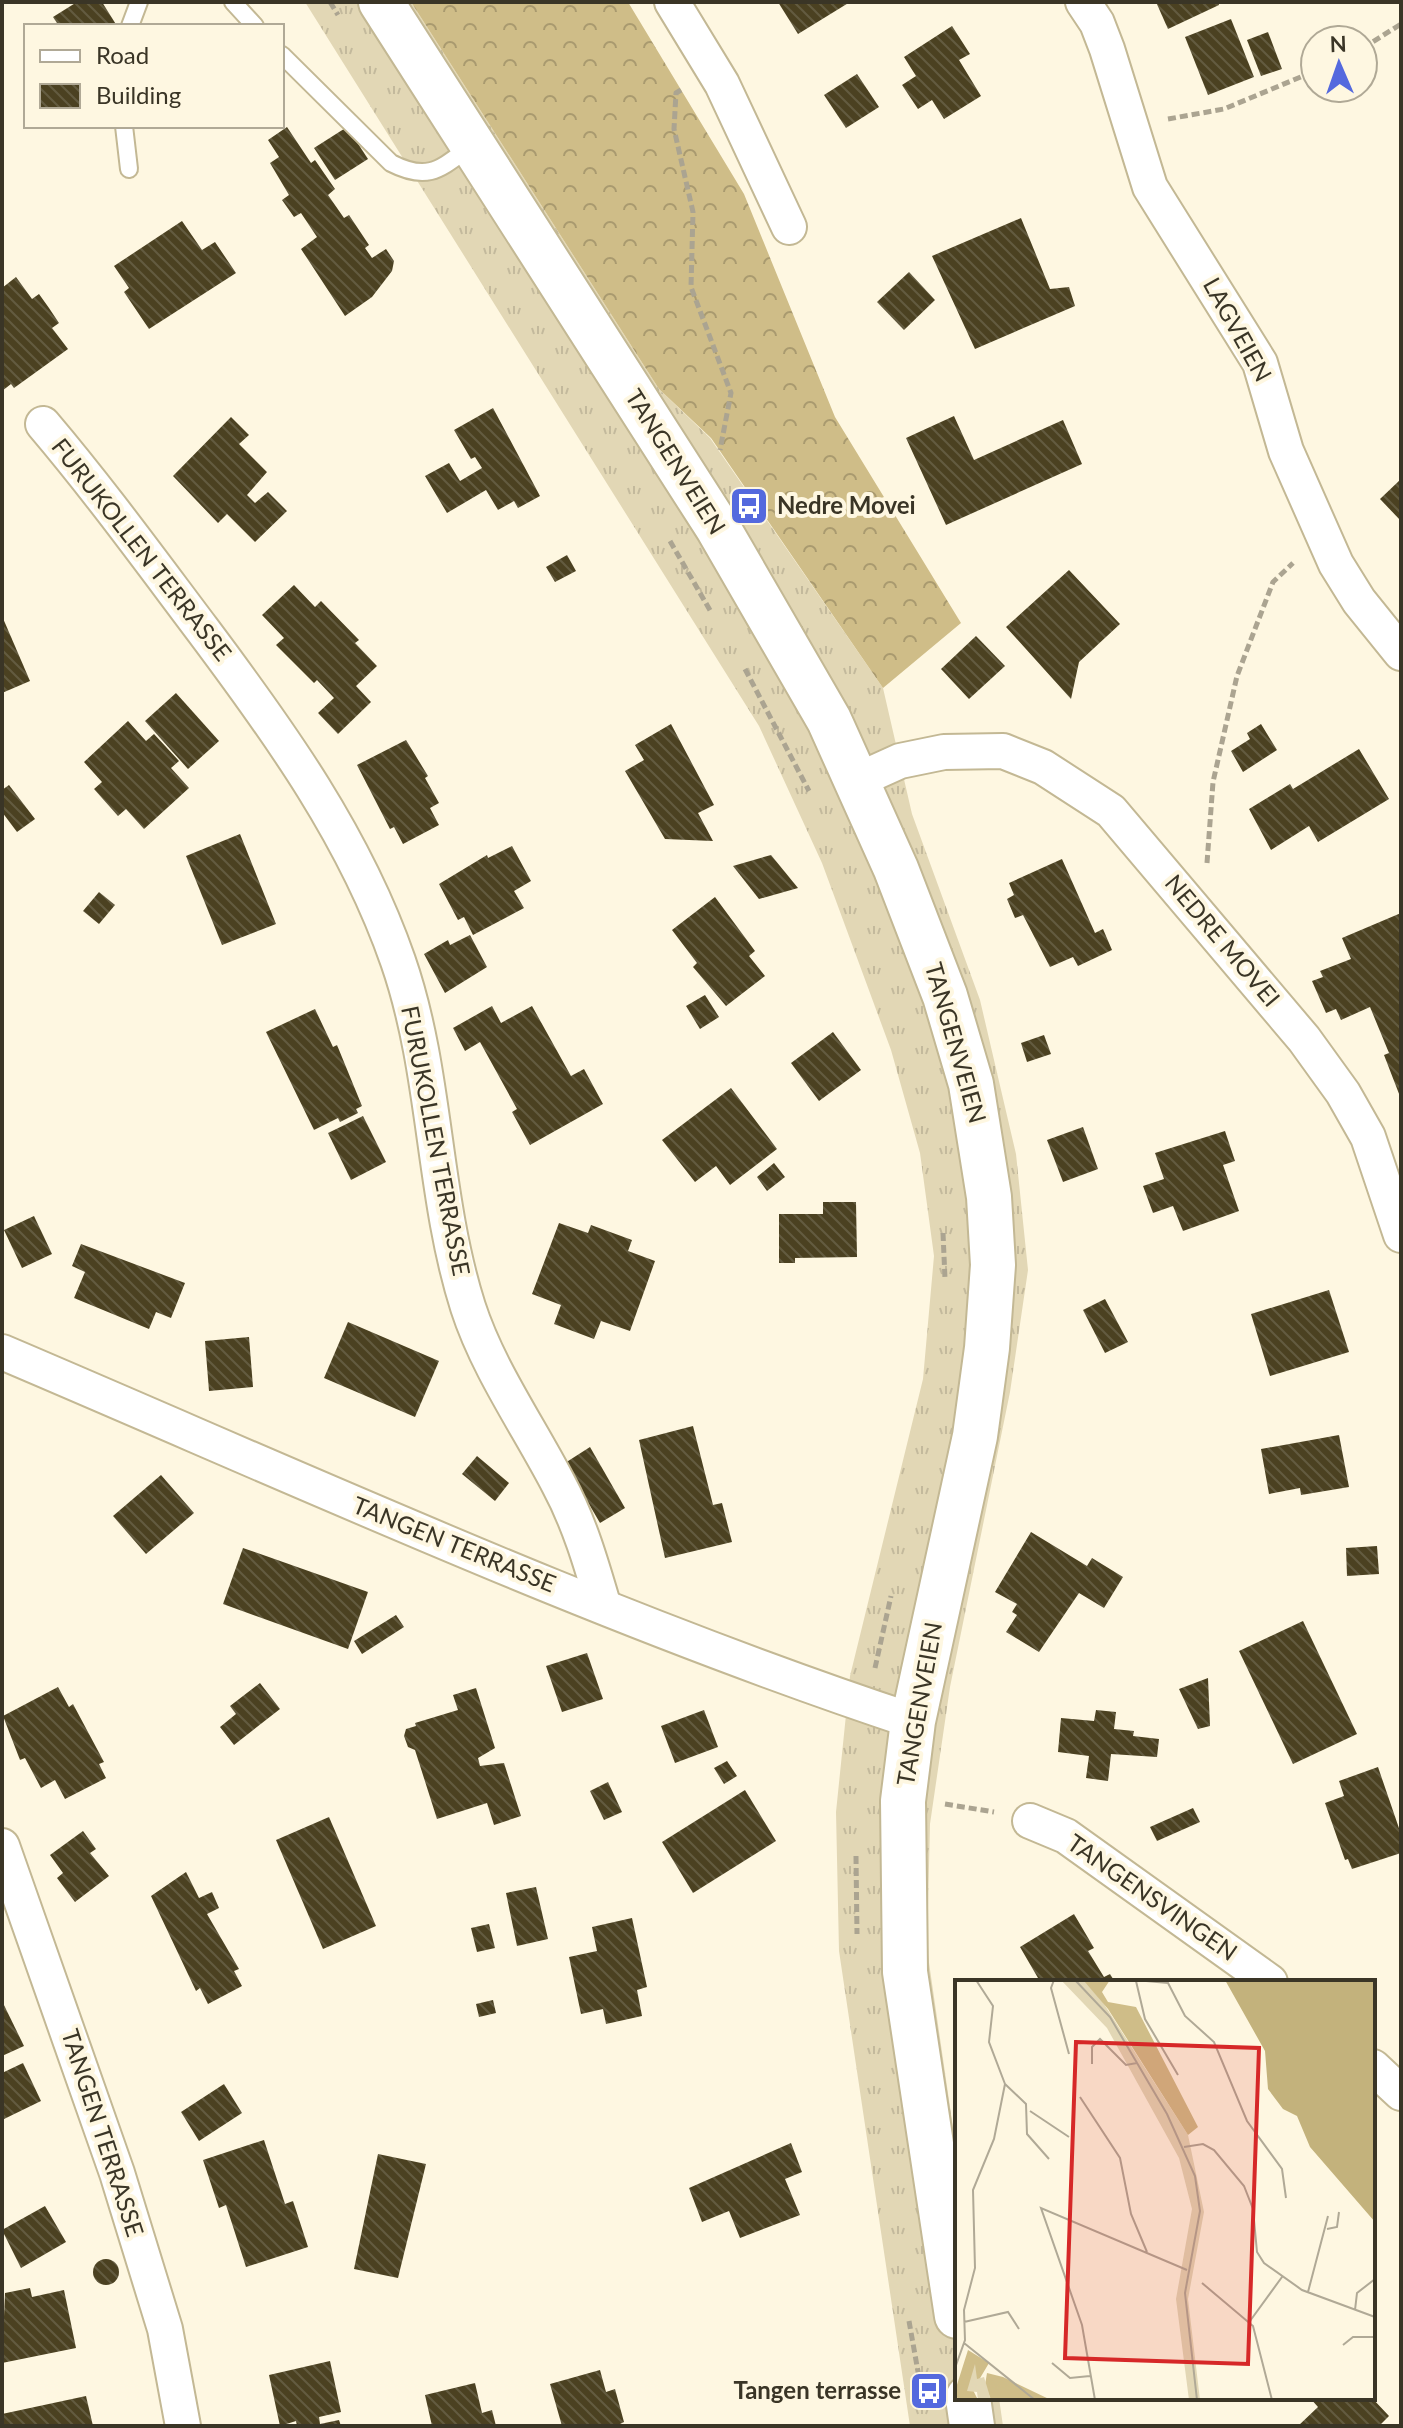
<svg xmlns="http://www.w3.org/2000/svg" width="1403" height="2428" font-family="Lato,sans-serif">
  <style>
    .grass { fill: url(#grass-tufts) }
    .forest { fill: url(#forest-crowns) }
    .building { fill: url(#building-back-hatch) }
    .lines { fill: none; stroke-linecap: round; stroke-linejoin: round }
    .lane-casing { stroke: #c3b894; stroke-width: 20 }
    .street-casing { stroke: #c3b894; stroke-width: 38 }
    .primary-casing { stroke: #c3b894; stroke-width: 48 }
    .path { stroke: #aba491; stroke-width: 5; stroke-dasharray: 8 4; stroke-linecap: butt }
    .lane { stroke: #fff; stroke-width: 16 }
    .street { stroke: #fff; stroke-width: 34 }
    .primary { stroke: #fff; stroke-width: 44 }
    .labels { text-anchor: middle; stroke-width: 8; stroke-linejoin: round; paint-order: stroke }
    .street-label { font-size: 24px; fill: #3a3526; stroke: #fef7e1 }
    .poi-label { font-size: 24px; font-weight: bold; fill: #3a3526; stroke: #fef7e1; text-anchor: start }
    .inset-road { fill: none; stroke: #b0a996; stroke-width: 2 }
    .view { fill: #d62828; fill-opacity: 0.15; stroke: #d62828; stroke-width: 4 }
    .inset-edge { fill: none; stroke: #3a3526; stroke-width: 4 }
  </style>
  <defs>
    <pattern id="grass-tufts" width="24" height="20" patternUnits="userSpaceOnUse" patternTransform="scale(2)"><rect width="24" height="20" fill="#e2d7b5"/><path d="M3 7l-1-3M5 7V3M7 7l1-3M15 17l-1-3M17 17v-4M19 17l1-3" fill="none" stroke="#c3b99c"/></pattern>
    <pattern id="forest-crowns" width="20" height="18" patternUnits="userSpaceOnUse" patternTransform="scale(2)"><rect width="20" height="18" fill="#cfbd88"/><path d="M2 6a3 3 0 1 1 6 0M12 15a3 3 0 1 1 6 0" fill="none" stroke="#a99a6f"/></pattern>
    <pattern id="building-back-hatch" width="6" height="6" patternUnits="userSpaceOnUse" patternTransform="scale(2)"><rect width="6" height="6" fill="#4b4121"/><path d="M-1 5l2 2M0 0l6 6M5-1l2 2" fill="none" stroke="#635b40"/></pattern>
  </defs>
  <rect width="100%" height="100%" fill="#fef7e1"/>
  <polygon class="grass" points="305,2 411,2 659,389 710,438 883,688 912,814 980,1000 1016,1154 1028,1270 1010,1392 950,1687 930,1824 927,1949 957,2155 957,2398 999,2398 1003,2426 910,2426 839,1951 836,1812 850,1676 923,1379 934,1256 920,1153 891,1050 822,863 759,726"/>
  <polygon class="forest" points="411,2 628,2 744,194 835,417 961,623 883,688 711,438 659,389"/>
  <g class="building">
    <polygon points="77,2 102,2 117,26 59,26 53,17"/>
    <polygon points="778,2 850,2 798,34"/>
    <polygon points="1156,2 1218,2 1219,5 1168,29"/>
    <polygon points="1231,19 1254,77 1208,95 1185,37"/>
    <polygon points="952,26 970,54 959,60 981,96 944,119 932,100 918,109 902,85 916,76 904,57"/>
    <polygon points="1268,32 1282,69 1261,76 1247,40"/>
    <polygon points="857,74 879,107 846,128 824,95"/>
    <polygon points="287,127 311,163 315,160 335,189 328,195 344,218 349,215 369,245 365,248 372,258 386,249 394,261 392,271 372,297 345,316 301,249 317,237 301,213 294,217 282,200 289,195 270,163 279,157 268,140"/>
    <polygon points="347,127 368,159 335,180 314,148"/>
    <polygon points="1021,218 1050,289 1069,287 1075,306 975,349 932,256"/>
    <polygon points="182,221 202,250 215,242 236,273 149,329 124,292 129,288 114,266"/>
    <polygon points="909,272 935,300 904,330 877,302"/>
    <polygon points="16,277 32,299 39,294 49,308 59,323 52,328 68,349 14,388 11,384 2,391 2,288"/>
    <polygon points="493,408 540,496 518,508 514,501 498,510 486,490 447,513 425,476 449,463 460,481 482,468 475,457 471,459 454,430"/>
    <polygon points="954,416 974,460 1063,420 1082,464 946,525 906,438"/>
    <polygon points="231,417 249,435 239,444 267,472 247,495 255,503 268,492 287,511 255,542 227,514 218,523 173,476"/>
    <polygon points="1401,479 1401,521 1380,499"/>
    <polygon points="567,555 576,571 555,582 546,567"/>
    <polygon points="1069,570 1120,624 1079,662 1071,699 1006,627"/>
    <polygon points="294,585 315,607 321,601 359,640 355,643 377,666 356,686 371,702 338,734 318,713 334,698 317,680 314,683 276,645 284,638 262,615"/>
    <polygon points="2,616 30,681 2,693"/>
    <polygon points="976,636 1005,666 969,699 941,669"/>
    <polygon points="176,693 219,741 188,769 145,721"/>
    <polygon points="128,721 146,741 154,734 179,761 171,768 189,788 144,829 126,809 118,816 94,789 102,782 84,762"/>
    <polygon points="671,724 714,805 698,813 713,841 665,839 625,771 644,760 635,745"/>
    <polygon points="1261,724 1277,750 1243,772 1231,751 1250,739 1247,733"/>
    <polygon points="406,740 428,776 425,778 439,803 430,808 439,825 403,844 394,827 390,829 357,765"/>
    <polygon points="1359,749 1389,799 1318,842 1309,826 1271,850 1249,809 1290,784 1293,789"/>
    <polygon points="9,785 35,819 17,832 2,812 2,790"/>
    <polygon points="240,834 276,924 222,945 186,856"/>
    <polygon points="512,846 531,881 514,891 524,908 473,935 464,917 458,920 439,884 487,855 488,858"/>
    <polygon points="771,855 798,888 759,899 733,866"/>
    <polygon points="1062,859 1095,933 1103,929 1112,950 1078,966 1073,957 1050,967 1023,915 1015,918 1007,899 1014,895 1009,883"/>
    <polygon points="99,892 115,905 99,924 83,911"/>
    <polygon points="715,897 755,951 749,956 765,976 726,1006 693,967 697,963 672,930"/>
    <polygon points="1401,913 1401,1099 1384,1055 1389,1053 1370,1007 1341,1020 1336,1009 1326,1013 1312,981 1323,977 1320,971 1351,959 1342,938"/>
    <polygon points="470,935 487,967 445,993 424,954 448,940 450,945"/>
    <polygon points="705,995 719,1017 700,1029 686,1006"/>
    <polygon points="492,1006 501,1023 532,1006 571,1076 584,1069 603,1104 530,1145 512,1112 517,1109 480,1042 465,1051 453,1028"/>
    <polygon points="315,1009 333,1047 337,1045 362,1106 356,1109 358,1113 340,1122 338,1118 314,1130 266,1032"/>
    <polygon points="833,1032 861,1070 819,1101 791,1063"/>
    <polygon points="1044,1035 1051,1054 1027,1062 1021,1043"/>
    <polygon points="731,1088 777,1149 730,1185 716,1166 695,1182 662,1140"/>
    <polygon points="363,1116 386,1162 351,1180 328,1133"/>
    <polygon points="1083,1127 1098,1169 1063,1182 1047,1140"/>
    <polygon points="1225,1131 1235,1161 1223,1165 1239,1211 1183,1231 1173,1206 1153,1213 1143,1186 1164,1179 1155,1153"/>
    <polygon points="774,1163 785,1177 767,1191 757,1177"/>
    <polygon points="823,1202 856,1202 857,1257 795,1258 795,1263 779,1263 779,1214 823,1214"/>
    <polygon points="34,1216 52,1254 22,1268 4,1230"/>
    <polygon points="559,1223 588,1233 591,1225 632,1240 628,1251 655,1261 630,1331 601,1321 594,1339 554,1324 561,1305 532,1294"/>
    <polygon points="81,1244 185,1283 171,1318 156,1312 149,1329 74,1298 85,1272 72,1266"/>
    <polygon points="1329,1290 1349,1352 1270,1376 1251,1314"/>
    <polygon points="1105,1299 1128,1342 1105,1353 1083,1310"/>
    <polygon points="348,1322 439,1361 415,1417 324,1378"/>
    <polygon points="249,1337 253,1387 209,1391 205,1341"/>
    <polygon points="693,1426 713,1505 722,1503 732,1542 665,1558 639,1440"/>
    <polygon points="1339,1435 1349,1487 1301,1495 1300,1488 1269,1494 1261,1449"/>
    <polygon points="590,1447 625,1508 600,1523 565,1463"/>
    <polygon points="477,1456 509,1483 495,1501 462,1474"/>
    <polygon points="161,1475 194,1513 146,1554 113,1516"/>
    <polygon points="1031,1532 1087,1566 1092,1558 1123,1577 1104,1608 1079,1593 1039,1652 1006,1632 1017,1615 1012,1612 1017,1604 995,1592"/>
    <polygon points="1377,1546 1379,1574 1347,1576 1346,1548"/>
    <polygon points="243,1548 368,1592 348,1649 223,1604"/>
    <polygon points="396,1615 404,1627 362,1654 354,1641"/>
    <polygon points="1303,1621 1357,1734 1293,1764 1239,1651"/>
    <polygon points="587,1653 603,1699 562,1712 546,1666"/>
    <polygon points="1208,1678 1210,1726 1198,1729 1179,1689"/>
    <polygon points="260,1683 280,1709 234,1745 220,1727 236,1714 230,1706"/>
    <polygon points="58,1687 69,1707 73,1704 104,1762 99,1764 106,1778 65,1799 55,1780 41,1788 25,1758 20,1760 3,1716"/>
    <polygon points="476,1688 495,1748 478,1758 480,1766 504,1763 521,1816 494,1825 487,1803 437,1819 415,1750 408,1747 404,1736 406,1729 416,1726 415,1723 458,1710 453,1695"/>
    <polygon points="704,1710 718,1747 675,1763 661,1726"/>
    <polygon points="1096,1710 1116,1712 1114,1729 1134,1731 1133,1736 1159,1739 1157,1757 1111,1754 1108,1781 1086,1778 1089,1756 1058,1752 1061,1718 1094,1721"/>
    <polygon points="727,1761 737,1776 724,1784 714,1768"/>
    <polygon points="1378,1767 1401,1834 1401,1853 1352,1869 1348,1859 1345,1860 1325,1803 1344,1796 1339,1781"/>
    <polygon points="608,1782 622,1812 604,1820 590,1791"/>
    <polygon points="745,1790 776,1841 693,1893 662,1842"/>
    <polygon points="1193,1808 1200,1822 1157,1841 1150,1827"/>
    <polygon points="329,1817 376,1926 323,1949 276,1840"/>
    <polygon points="83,1831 96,1849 90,1853 109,1876 75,1902 57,1878 63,1873 50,1855"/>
    <polygon points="186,1872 199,1898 212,1892 219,1908 207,1914 239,1969 234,1971 242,1986 208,2004 200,1988 196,1991 151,1896"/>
    <polygon points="536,1887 548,1939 517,1946 506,1893"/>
    <polygon points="1074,1914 1094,1948 1088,1951 1104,1977 1110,1974 1115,1982 1031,1982 1038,1978 1020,1947"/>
    <polygon points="632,1918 647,1987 637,1990 642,2016 606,2024 603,2009 581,2014 569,1957 597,1951 592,1927"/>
    <polygon points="489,1924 495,1948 477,1952 471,1928"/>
    <polygon points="493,2000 496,2013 479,2017 476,2004"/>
    <polygon points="2,2001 24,2046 2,2056"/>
    <polygon points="23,2063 41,2101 2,2120 2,2073"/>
    <polygon points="224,2084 242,2113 199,2141 181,2112"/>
    <polygon points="264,2140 285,2204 293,2201 308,2247 246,2267 226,2205 219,2208 203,2160"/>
    <polygon points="791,2143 802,2172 785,2179 800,2215 740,2238 729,2211 702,2222 689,2188"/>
    <polygon points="378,2154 426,2164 398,2278 354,2269"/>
    <polygon points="45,2206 66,2242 21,2268 2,2230"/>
    <circle cx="106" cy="2272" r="13"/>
    <polygon points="30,2288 32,2297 64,2290 76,2348 2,2363 5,2293"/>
    <polygon points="330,2361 341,2412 319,2417 320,2424 339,2420 341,2426 297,2426 296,2421 280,2426 269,2375"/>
    <polygon points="600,2370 606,2392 615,2389 624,2422 616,2426 562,2426 550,2384"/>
    <polygon points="475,2383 482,2413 492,2410 496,2426 432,2426 425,2395"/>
    <polygon points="86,2396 93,2426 2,2426 2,2414"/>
    <polygon points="1310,2398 1372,2398 1389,2416 1379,2426 1298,2426 1318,2407"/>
  </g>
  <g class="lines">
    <g class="lane-casing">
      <g id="lane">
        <polyline points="233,2 255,26"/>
        <polyline points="130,26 139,2"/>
        <path d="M282 55 391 163C428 182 440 169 470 147"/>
        <polyline points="124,126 129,169"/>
      </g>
    </g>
    <g class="street-casing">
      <g id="street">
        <polyline points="672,2 722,84 789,227"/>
        <polyline points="1083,2 1097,23 1107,49 1150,187 1260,363 1286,451 1336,564 1359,601 1401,653"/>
        <path d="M43 424C99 490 150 560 202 629 280 733 355 837 398 961 437 1073 432 1194 468 1307 488 1369 529 1427 559 1485 579 1522 591 1563 603 1604"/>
        <polyline points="858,780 900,761 944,752 1003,751 1043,767 1111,811 1304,1039 1343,1093 1368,1137 1401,1235"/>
        <path d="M2 1352C303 1480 602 1618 913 1721"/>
        <polyline points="1030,1821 1066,1836 1270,1982"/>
        <polyline points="2,1846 117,2173 165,2329 183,2426"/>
        <polyline points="1373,2067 1401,2093"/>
      </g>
    </g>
    <g class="primary-casing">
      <g id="primary">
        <polyline points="381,2 718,528 829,720 896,869 945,996 971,1084 989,1197 993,1265 987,1348 975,1436 913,1721 903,1801 905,1972 957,2316"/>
        <polyline points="968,2398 972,2426"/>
      </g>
    </g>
    <g class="path">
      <polyline points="330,2 338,15"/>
      <polyline points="1363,48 1401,24"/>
      <polyline points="681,90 676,93 674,129 693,212 691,287 731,393 720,450"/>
      <polyline points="1168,119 1224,109 1315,71"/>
      <polyline points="670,541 711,612"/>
      <polyline points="745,669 809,791"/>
      <polyline points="1207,863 1213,782 1237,676 1273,582 1293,563"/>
      <polyline points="943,1233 945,1279"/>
      <polyline points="875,1668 891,1596"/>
      <polyline points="945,1804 994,1812"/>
      <polyline points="856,1856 857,1934"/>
      <polyline points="909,2321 922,2394"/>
    </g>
    <use href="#lane" class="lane"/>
    <use href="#street" class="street"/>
    <use href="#primary" class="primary"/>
  </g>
  <defs>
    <g id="bus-square" transform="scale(2)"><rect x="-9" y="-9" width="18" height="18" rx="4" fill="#5469de" stroke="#fef7e1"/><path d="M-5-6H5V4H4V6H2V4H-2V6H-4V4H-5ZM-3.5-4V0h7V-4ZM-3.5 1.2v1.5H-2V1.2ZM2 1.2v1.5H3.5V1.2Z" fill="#fff"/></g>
  </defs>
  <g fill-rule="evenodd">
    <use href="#bus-square" x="749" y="506"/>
    <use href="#bus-square" x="929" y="2391"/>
  </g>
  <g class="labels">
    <g class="street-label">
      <text transform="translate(1237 330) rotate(61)" y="8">LAGVEIEN</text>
      <text transform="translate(675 462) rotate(58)" y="8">TANGENVEIEN</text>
      <text transform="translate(141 550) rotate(52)" y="8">FURUKOLLEN TERRASSE</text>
      <text transform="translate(1222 941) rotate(50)" y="8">NEDRE MOVEI</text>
      <text transform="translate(955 1043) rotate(74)" y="8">TANGENVEIEN</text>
      <text transform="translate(435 1141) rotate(79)" y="8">FURUKOLLEN TERRASSE</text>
      <text transform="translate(454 1545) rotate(22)" y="8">TANGEN TERRASSE</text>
      <text transform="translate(920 1704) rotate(-80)" y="8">TANGENVEIEN</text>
      <text transform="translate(1152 1898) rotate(35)" y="8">TANGENSVINGEN</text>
      <text transform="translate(102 2133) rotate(72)" y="8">TANGEN TERRASSE</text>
    </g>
    <g class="poi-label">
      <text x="777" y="514">Nedre Movei</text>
      <text x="901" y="2399" text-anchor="end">Tangen terrasse</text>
    </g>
  </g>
  <g transform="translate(955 1980)">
    <rect width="420" height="420" fill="#fef7e1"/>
    <path d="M106 0H128L147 21 233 155 249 232 233 319 245 420H234L221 319 237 229 224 178 152 48Z" fill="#e2d7b5"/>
    <path d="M128 0H155L147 12 153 22 181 27 243 147 233 155 153 29ZM13 370 34 383 18 410 23 420H3L0 411ZM32 393 48 397 96 420H36L30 405Z" fill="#cfbd88"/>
    <path d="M20 384 22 399 29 397 36 420H23L22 412 12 411Z" fill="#e2d7b5"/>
    <path d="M270 0H420V242L355 167 342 136 328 129 313 109 310 71Z" fill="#c3b27c"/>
    <path class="inset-road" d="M99 0 96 8 114 74M120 0 155 37 212 134 240 196 245 231 230 313 242 420M180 0 213 3 230 36 259 62 292 141 327 189 331 218M181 1 190 39 223 95M137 84V67L145 59 171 85 182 83M50 104 71 124 72 154 94 179M125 117 165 178 176 234 192 272M75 131 114 157M229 167 248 164 259 170 289 206 298 229 302 272 309 283 347 310 420 337M372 249 382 247 384 232M247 303 298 346 317 420M353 312 373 236M400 330 402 313 420 299M295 341 327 297M9 342 53 332 64 349M9 363 80 420M388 365 398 357H420M97 383 115 398 135 396M0 388 10 360 9 330 20 288 18 210 39 159 50 104 34 62 38 26 21 0M140 420 127 345 86 228 232 290"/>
    <path class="view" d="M121 62 304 68 293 384 110 378Z"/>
    <rect width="420" height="420" class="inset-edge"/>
  </g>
  <rect width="1403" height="2428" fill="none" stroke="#3a3526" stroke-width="8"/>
  <rect x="24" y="24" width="260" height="104" fill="#fef7e1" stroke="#b0a996" stroke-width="2"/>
  <rect x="40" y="50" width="40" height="12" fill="#ffffff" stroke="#b0a996" stroke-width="2"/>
  <text x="96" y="64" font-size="24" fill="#3a3526">Road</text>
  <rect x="40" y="84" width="40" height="24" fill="url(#building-back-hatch)" stroke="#b0a996" stroke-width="2"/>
  <text x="96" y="104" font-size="24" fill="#3a3526">Building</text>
  <g transform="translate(1339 64) rotate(358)"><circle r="38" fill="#fef7e1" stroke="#b0a996" stroke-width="2"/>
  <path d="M0-6L14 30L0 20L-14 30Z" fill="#5469de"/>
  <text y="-12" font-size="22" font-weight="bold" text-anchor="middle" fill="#3a3526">N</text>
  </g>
</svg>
